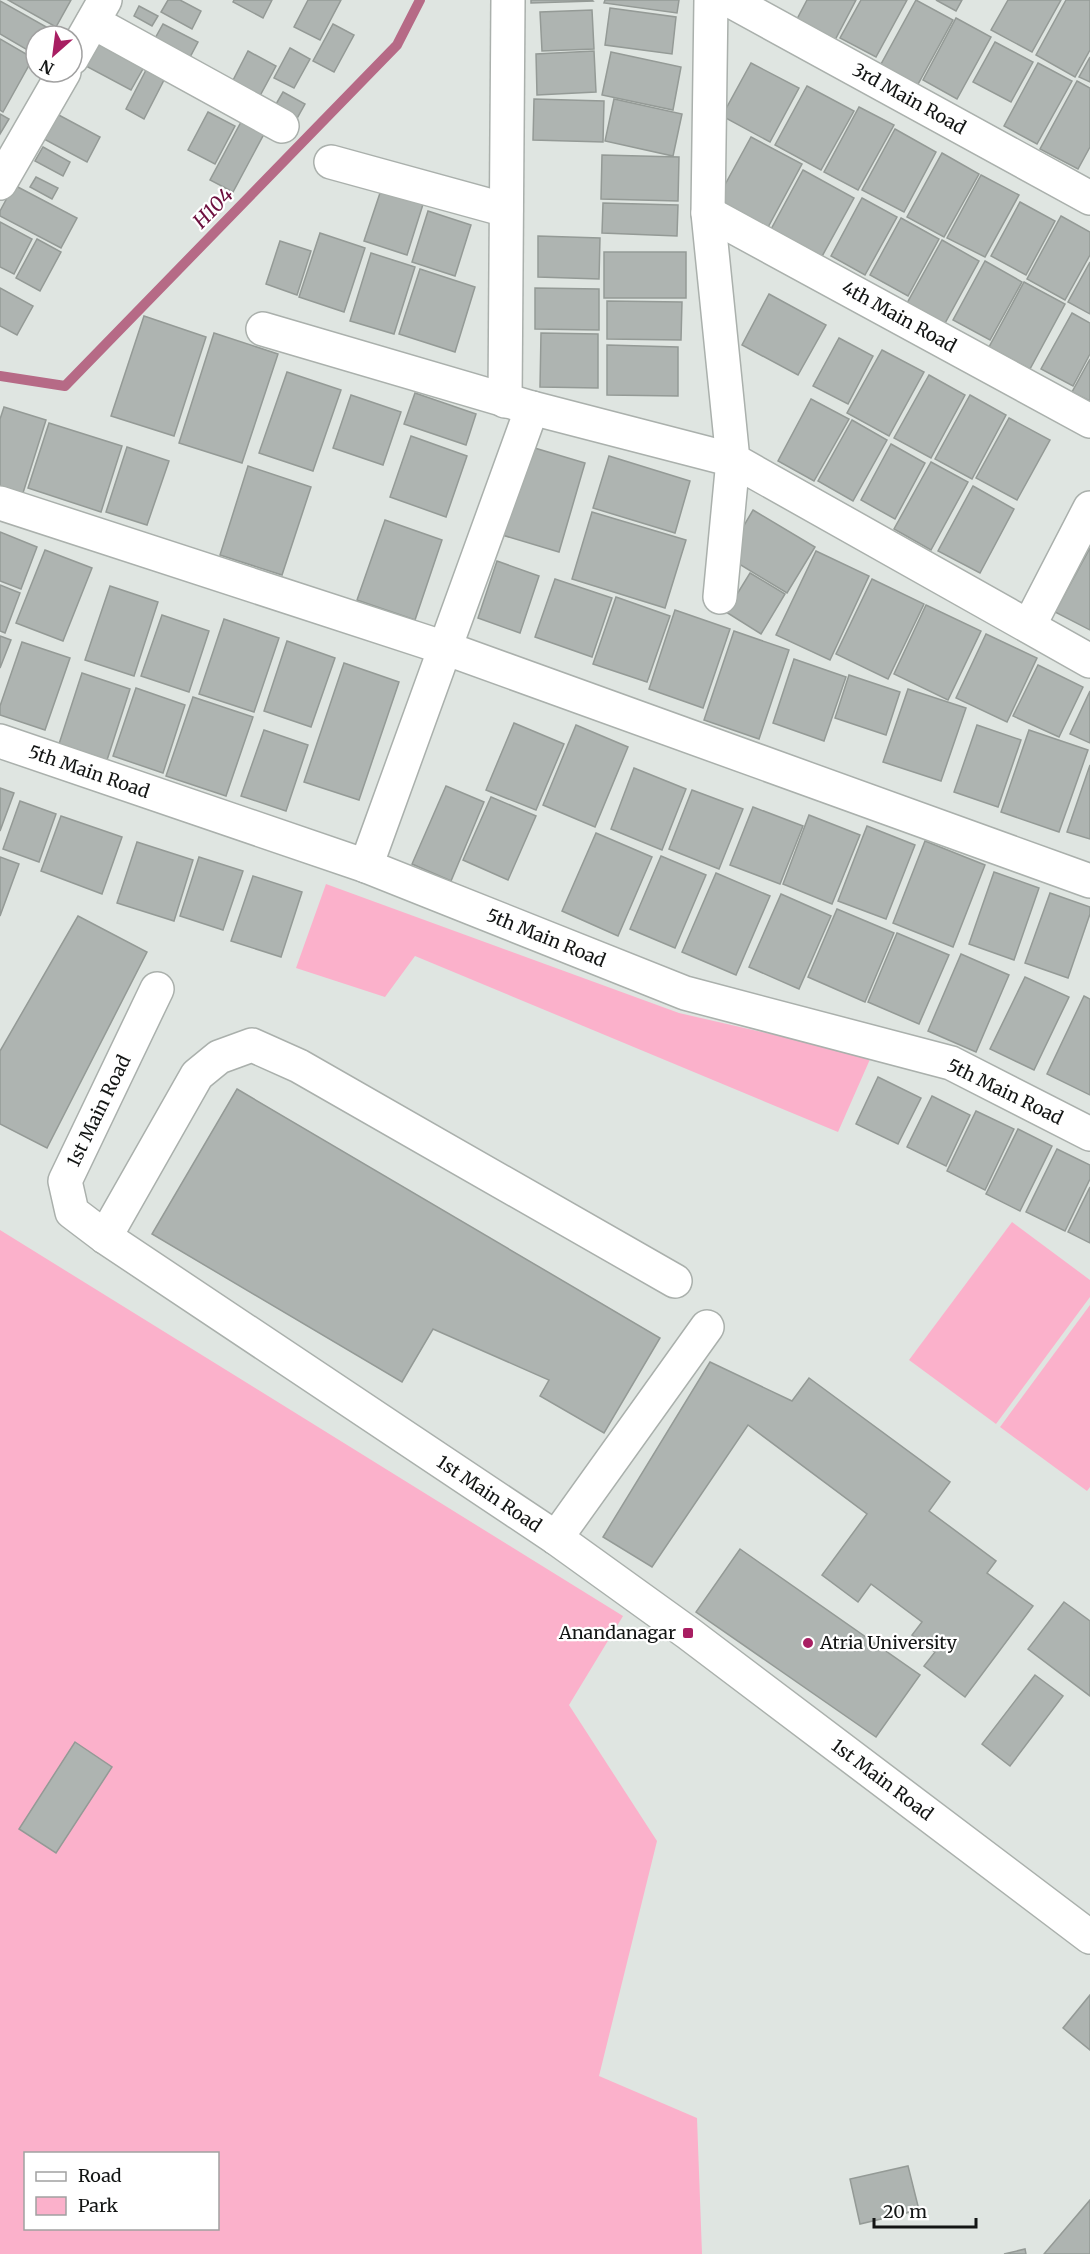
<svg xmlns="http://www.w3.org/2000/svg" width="1090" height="2254" font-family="Merriweather,serif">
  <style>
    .green { fill: #fbb1cb; fill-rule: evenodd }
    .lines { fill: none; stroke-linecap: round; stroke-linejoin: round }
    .stream { stroke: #b66a86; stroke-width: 10 }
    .building { fill: #aeb4b1; stroke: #949a96; stroke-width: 1.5 }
    .minor-casing { stroke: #aab0ac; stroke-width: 36 }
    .minor { stroke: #fff; stroke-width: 33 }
    .poi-dot { fill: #a81e62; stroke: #fff; stroke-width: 2 }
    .labels { text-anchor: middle; stroke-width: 4.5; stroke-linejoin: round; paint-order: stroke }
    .street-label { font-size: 18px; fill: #131514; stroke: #fff }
    .poi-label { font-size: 18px; fill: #131514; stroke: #fff; text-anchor: end }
    .water-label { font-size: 20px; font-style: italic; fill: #6c0e3d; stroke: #fff }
  </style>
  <rect width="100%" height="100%" fill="#dfe5e1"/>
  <g class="green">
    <polygon points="326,884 679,1013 871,1057 838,1132 415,956 385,997 296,968"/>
    <polygon points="1012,1222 1090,1280 1090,1297 996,1424 909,1360"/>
    <path d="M0 1230 623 1616 569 1705 657 1841 599 2076 697 2118 702 2254H0ZM26 2154H218V2228H26Z"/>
    <polygon points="1090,1305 1090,1487 1087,1491 1000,1427"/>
  </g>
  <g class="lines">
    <polyline class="stream" points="0,376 65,386 397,45 420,0"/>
  </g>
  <g class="building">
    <polygon points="8,0 71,0 56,27"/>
    <polygon points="168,0 180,0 201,11 192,29 161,12"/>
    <polygon points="234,0 272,0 263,18 233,2"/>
    <polygon points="308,0 341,0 320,40 294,27"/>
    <polygon points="531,0 592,0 593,1 531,3"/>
    <polygon points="605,0 679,0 677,13 604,3"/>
    <polygon points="807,0 856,0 834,42 796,21"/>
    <polygon points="861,0 907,0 876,57 840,38"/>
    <polygon points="916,0 953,20 917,86 880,66"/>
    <polygon points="936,0 962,0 956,11"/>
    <polygon points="1008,0 1061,0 1032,52 991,30"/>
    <polygon points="1066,0 1090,0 1090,50 1075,77 1036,55"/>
    <polygon points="0,1 57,33 55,36 36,36 36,55 0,34"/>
    <polygon points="139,6 158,16 152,26 134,16"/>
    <polygon points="610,8 676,17 672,54 605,45"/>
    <polygon points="592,10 594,49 542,51 540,12"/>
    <polygon points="956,18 991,37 957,99 923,80"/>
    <polygon points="163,24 198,42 188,61 153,42"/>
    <polygon points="333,24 354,35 334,72 313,61"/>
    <polygon points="0,39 33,58 3,112 0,110"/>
    <polygon points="96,41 144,67 131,90 84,65"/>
    <polygon points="995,42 1033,62 1011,102 973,82"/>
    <polygon points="290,48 310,59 294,88 274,78"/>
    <polygon points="248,51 276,66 255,105 228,90"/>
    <polygon points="594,51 596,92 537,95 536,54"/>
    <polygon points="611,52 681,67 673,110 602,95"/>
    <polygon points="1090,57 1090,82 1079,77"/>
    <polygon points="751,63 799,88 770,142 722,116"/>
    <polygon points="1038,63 1072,81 1037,144 1004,126"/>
    <polygon points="146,70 164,80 144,119 126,109"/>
    <polygon points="1077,81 1090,88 1090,147 1078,169 1040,149"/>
    <polygon points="807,86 854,111 821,170 775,145"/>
    <polygon points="283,92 305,104 295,122 272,111"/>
    <polygon points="534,99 604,101 603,142 533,140"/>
    <polygon points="614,99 682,114 673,156 605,141"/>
    <polygon points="859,107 894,125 858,190 824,172"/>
    <polygon points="208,112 235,126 215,164 188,150"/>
    <polygon points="55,113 100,137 87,162 42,138"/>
    <polygon points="0,114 9,119 0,134"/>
    <polygon points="241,122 264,134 233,192 210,180"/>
    <polygon points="895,129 936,152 904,212 862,190"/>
    <polygon points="751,137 802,164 766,231 715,203"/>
    <polygon points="43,147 70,162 63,176 35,161"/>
    <polygon points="942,153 979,174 944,237 907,217"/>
    <polygon points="602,155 679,157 678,201 601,199"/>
    <polygon points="803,170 854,198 820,260 769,233"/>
    <polygon points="981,175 1019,195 985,257 947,238"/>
    <polygon points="36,177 58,188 52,199 30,187"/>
    <polygon points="383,184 425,198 407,255 364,241"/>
    <polygon points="14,185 77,218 61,248 0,216 0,211"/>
    <polygon points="862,198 897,217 865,275 831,256"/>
    <polygon points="1020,202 1055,221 1026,275 991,256"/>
    <polygon points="603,203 678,205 677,236 602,233"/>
    <polygon points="428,211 471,225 455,276 412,262"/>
    <polygon points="1061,216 1090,232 1090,255 1065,300 1027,279"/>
    <polygon points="901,218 939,239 908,296 870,275"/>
    <polygon points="0,222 32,239 14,274 0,267"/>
    <polygon points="320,233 365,248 344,312 299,297"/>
    <polygon points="538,236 600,238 599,279 538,277"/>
    <polygon points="37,239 61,252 40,291 16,278"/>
    <polygon points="942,240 979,261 944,325 906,305"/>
    <polygon points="280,241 311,251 297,295 266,284"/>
    <rect x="604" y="252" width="82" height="46"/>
    <polygon points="371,253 415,267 394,334 350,321"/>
    <polygon points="985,261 1022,282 990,340 953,320"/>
    <polygon points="1090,262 1090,314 1068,302"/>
    <polygon points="420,269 475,287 455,352 399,334"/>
    <polygon points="1024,282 1065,304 1030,369 989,347"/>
    <polygon points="0,288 33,306 17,335 0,326"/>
    <polygon points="535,288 599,289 599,330 535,329"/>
    <polygon points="769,294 826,325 798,375 742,345"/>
    <polygon points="607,301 682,302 681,340 607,339"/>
    <polygon points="1072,313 1090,323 1090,354 1073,386 1041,369"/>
    <polygon points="144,316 206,337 174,436 111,416"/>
    <polygon points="214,333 278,354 242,463 179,443"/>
    <polygon points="541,333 598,334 598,388 540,387"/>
    <polygon points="839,338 873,356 848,404 813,386"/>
    <polygon points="607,345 678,347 678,396 607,395"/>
    <polygon points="882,350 924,372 889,436 847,413"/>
    <polygon points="1090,359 1090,401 1072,392"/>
    <polygon points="287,372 341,390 313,471 259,453"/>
    <polygon points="929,375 965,395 931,458 894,438"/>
    <polygon points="415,393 476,414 466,445 404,424"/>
    <polygon points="351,395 401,412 383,465 333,448"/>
    <polygon points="970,395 1006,415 972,479 935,459"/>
    <polygon points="811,399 849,419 814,481 778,461"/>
    <polygon points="4,407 46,420 22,496 0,489 0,419"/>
    <polygon points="1009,418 1050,440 1017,500 976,478"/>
    <polygon points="852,420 887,440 853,501 818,481"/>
    <polygon points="49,423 122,446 101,512 28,488"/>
    <polygon points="411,436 467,456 446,517 390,497"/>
    <polygon points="891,444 925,463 895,519 861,500"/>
    <polygon points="528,446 585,463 559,552 502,535"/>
    <polygon points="127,447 169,461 147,525 106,512"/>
    <polygon points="609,456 690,481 675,533 593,508"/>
    <polygon points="931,462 968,482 931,550 894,529"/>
    <polygon points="248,466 311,487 282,575 220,555"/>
    <polygon points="973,486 1014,509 980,573 938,551"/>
    <polygon points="753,510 815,547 787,593 726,556"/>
    <polygon points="592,512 686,540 665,608 572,579"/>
    <polygon points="385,520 442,540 415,620 357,600"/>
    <polygon points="0,532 37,547 21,589 0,581"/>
    <polygon points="1090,548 1090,630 1055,612"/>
    <polygon points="45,550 92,568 63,641 16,623"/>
    <polygon points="816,551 869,576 830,660 776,635"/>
    <polygon points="497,561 539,576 520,633 478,618"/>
    <polygon points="750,573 785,594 761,634 726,612"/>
    <polygon points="555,579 612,598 592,657 535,637"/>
    <polygon points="872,579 924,604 888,679 836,654"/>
    <polygon points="0,585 20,593 5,633 0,631"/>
    <polygon points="110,586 158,602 134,676 85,660"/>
    <polygon points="616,597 670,616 647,682 593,664"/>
    <polygon points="926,605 981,631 948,700 894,674"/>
    <polygon points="675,610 730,629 703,708 649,689"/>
    <polygon points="162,615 209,631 189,692 141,676"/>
    <polygon points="224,619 279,638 254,712 199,694"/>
    <polygon points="734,631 789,650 759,739 704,720"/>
    <polygon points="986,634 1037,658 1007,722 956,698"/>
    <polygon points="0,636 11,640 0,668"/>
    <polygon points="287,641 335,658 311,727 264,711"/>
    <polygon points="22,642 70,658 45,730 0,715 0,706"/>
    <polygon points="794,659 846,677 824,741 773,723"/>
    <polygon points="344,663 399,682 359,800 304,782"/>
    <polygon points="1038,665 1083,687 1059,737 1013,716"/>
    <polygon points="82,673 130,689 107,760 59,744"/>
    <polygon points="849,675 900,692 886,735 835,718"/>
    <polygon points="136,688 185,705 163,773 113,756"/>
    <polygon points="908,689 966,708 941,781 883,762"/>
    <polygon points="1090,691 1090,743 1070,734"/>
    <polygon points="193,697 253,717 226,796 166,776"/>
    <polygon points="514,723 564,744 536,810 486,790"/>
    <polygon points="576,725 628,747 595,827 543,805"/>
    <polygon points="977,725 1021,740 998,807 954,792"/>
    <polygon points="264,730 308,745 286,811 241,796"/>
    <polygon points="1029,730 1088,750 1059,832 1001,812"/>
    <polygon points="1090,765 1090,839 1067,832"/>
    <polygon points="634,768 686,789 662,850 611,829"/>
    <polygon points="446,786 484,802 451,881 412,864"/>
    <polygon points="0,788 14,793 0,831"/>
    <polygon points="692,790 743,809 719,869 669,849"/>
    <polygon points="491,797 536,816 508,880 463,860"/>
    <polygon points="20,801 56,814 39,862 3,849"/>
    <polygon points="753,807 803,826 780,884 730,865"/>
    <polygon points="809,815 860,835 832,904 783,884"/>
    <polygon points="61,816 122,837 102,894 41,871"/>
    <polygon points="867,826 915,845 886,919 838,901"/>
    <polygon points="596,833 652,857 618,936 562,911"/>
    <polygon points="925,841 985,865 953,947 893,923"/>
    <polygon points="137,842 193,860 174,921 117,903"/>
    <polygon points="661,856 706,875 675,948 630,929"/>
    <polygon points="0,857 19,864 0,916"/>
    <polygon points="199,857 243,871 223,930 180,916"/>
    <polygon points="994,872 1039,888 1014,960 969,944"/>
    <polygon points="716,873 770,896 736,975 682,952"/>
    <polygon points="253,876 302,892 281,957 231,941"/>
    <polygon points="1050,893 1090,907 1090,914 1068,978 1025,963"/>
    <polygon points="781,894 831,916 799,989 749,967"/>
    <polygon points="837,909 894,933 865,1002 808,977"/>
    <polygon points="78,916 147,952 47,1148 0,1124 0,1051"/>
    <polygon points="897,933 949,955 919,1024 868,1002"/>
    <polygon points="961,954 1009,975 976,1052 928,1031"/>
    <polygon points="1025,977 1069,997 1034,1070 990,1049"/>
    <polygon points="1084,996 1090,999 1090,1095 1047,1074"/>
    <polygon points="878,1077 921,1098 898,1144 856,1124"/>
    <polygon points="237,1089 660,1338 604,1433 540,1396 549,1380 433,1329 402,1382 152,1234"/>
    <polygon points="932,1096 970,1115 946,1166 907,1147"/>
    <polygon points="976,1111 1014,1129 985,1190 947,1171"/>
    <polygon points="1018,1129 1052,1146 1020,1211 986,1194"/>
    <polygon points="1057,1149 1090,1165 1090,1179 1065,1231 1026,1212"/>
    <polygon points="1090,1187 1090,1243 1068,1232"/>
    <polygon points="710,1362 792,1401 809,1378 950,1482 929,1511 996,1561 987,1573 1033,1606 965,1697 924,1666 935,1652 912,1635 922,1622 871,1584 858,1602 822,1575 867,1514 748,1425 652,1567 603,1537"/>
    <polygon points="740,1549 920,1675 876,1737 696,1612"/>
    <polygon points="1064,1602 1090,1621 1090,1696 1028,1649"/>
    <polygon points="1035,1675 1063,1696 1010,1766 982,1744"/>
    <polygon points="75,1742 112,1767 56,1853 19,1829"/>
    <polygon points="1090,1995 1090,2050 1063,2028"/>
    <polygon points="908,2166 919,2210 860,2224 850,2179"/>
    <polygon points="1090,2200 1090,2254 1044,2254"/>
    <polygon points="1025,2249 1026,2254 1004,2254"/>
  </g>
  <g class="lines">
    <g class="minor-casing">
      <g id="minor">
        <polyline points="711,0 708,213 733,460 1090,661"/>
        <polyline points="729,0 1090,198"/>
        <polyline points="93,22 282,126"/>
        <polyline points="72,58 105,0"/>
        <polyline points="331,162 506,210"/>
        <polyline points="0,183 64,72"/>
        <polyline points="708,213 1090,421"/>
        <polyline points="263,329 532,408 733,460 720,597"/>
        <polyline points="505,401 508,0"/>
        <polyline points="0,503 445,648 1090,881"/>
        <polyline points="1029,626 1090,508"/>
        <polyline points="0,741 366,866 685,993 951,1063 1090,1134"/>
        <polyline points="366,866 532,408"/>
        <polyline points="157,989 65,1181 72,1212 105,1237 556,1538 688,1633 1090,1937"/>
        <polyline points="105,1237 197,1075 219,1057 252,1045 299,1066 675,1281"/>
        <polyline points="556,1538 707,1327"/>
      </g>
    </g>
    <use href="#minor" class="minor"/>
  </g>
  <g class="poi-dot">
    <rect x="682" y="1627" width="12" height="12" rx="3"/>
    <circle cx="808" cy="1643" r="6"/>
  </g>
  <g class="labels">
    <g class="street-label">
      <text transform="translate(909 99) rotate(29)" y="6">3rd Main Road</text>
      <text transform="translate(899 317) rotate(29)" y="6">4th Main Road</text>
      <text transform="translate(89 772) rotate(19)" y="6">5th Main Road</text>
      <text transform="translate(546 938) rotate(22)" y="6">5th Main Road</text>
      <text transform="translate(1005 1092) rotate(26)" y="6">5th Main Road</text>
      <text transform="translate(99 1111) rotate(-64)" y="6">1st Main Road</text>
      <text transform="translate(489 1494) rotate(34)" y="6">1st Main Road</text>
      <text transform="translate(882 1780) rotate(37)" y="6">1st Main Road</text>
    </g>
    <g class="poi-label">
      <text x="676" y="1639">Anandanagar</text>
      <text x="820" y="1649" text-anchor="start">Atria University</text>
    </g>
    <g class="water-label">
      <text transform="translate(213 208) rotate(-46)" y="7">H104</text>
    </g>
  </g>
  <rect x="24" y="2152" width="195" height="78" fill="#ffffff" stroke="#a1a1a1" stroke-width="1.5"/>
  <rect x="36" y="2172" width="30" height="9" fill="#ffffff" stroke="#a1a1a1" stroke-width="1.5"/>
  <text x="78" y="2182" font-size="18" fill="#131514">Road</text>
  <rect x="36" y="2197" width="30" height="18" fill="#fbb1cb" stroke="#a1a1a1" stroke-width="1.5"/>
  <text x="78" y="2212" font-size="18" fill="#131514">Park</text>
  <g transform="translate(54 54) rotate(208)"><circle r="28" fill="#ffffff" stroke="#a1a1a1" stroke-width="1.5"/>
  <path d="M0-4.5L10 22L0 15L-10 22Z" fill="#a81e62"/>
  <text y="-9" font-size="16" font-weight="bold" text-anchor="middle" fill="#131514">N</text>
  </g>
  <path d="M874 2218v9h102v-9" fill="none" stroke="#131514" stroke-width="3"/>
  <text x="883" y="2218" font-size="18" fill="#131514" stroke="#ffffff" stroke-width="4.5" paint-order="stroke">20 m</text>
</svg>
